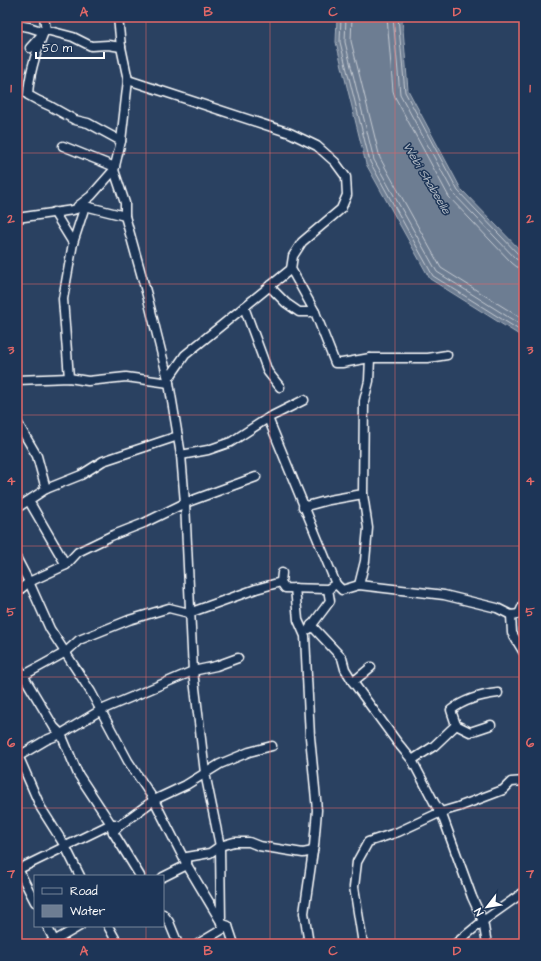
<svg xmlns="http://www.w3.org/2000/svg" width="541" height="961" font-family="'Architects Daughter',sans-serif">
  <style>
    .water { fill: #6d7d92; stroke: #a7b1be }
    .lines { fill: none; stroke-linecap: round; stroke-linejoin: round }
    .shore { stroke: #c5cbd3; stroke-width: 1 }
    .minor-casing { stroke: #fff; stroke-width: 11 }
    .minor { stroke: #1d3557; stroke-width: 8 }
    .grid { fill: none; stroke: #e26868; stroke-width: 1; stroke-opacity: 0.55 }
    .labels { text-anchor: middle; stroke-width: 3; stroke-linejoin: round; paint-order: stroke }
    .water-label { font-size: 12px; font-style: italic; fill: #b6bec8; stroke: #1d3557 }
    .neatline { fill: none; stroke: #e26868; stroke-width: 1.5 }
    .grid-label { font-size: 13px; text-anchor: middle; font-weight: bold; fill: #e26868 }
  </style>
  <rect width="100%" height="100%" fill="#2a4161"/>
  <filter id="ink" filterUnits="userSpaceOnUse"><feTurbulence type="fractalNoise" baseFrequency=".025" numOctaves="2"/><feDisplacementMap in="SourceGraphic" scale="8" xChannelSelector="R" yChannelSelector="G"/><feConvolveMatrix kernelMatrix="1 2 1 2 8 2 1 2 1" color-interpolation-filters="sRGB"/></filter>
  <g filter="url(#ink)">
    <polygon class="water" points="337,17 402,17 408,90 461,189 524,254 524,338 430,279 366,164 336,42"/>
    <g class="lines">
      <g class="shore">
        <polyline points="341,17 340,42 370,162 433,276 524,333"/>
        <polyline points="346,17 345,42 374,160 437,272 524,327"/>
        <polyline points="352,17 351,41 380,158 441,268 524,320"/>
        <polyline points="387,17 393,91 395,97 449,197 512,263 517,267 524,268"/>
        <polyline points="393,17 400,94 454,194 516,259 524,262"/>
        <polyline points="398,17 405,92 458,191 519,255 524,257"/>
      </g>
      <g class="minor-casing">
        <g id="minor">
          <polyline points="44,17 46,30"/>
          <polyline points="118,17 121,47 128,80 121,141 114,170 125,203 125,216 147,295 169,383 181,455 185,503 193,671 205,773 220,846 221,923 228,926 234,944"/>
          <polyline points="17,25 29,27 44,32"/>
          <path d="M44 32C36 52 29 74 28 95L39 101 50 106 75 120 88 123 121 141"/>
          <polyline points="30,48 46,30 73,37 91,46 108,45 121,47"/>
          <polyline points="128,80 290,133 317,146 335,162 346,177 347,195 341,209 302,242 293,256 291,269 185,355 167,381"/>
          <polyline points="63,146 115,167"/>
          <polyline points="78,206 91,196 114,170"/>
          <polyline points="54,212 73,243"/>
          <polyline points="17,218 73,210 85,206 125,216"/>
          <polyline points="291,269 315,312"/>
          <polyline points="269,286 286,303 299,312 315,312 335,363 342,363 370,358 428,358 447,355"/>
          <polyline points="244,307 268,372 280,387"/>
          <polyline points="69,378 63,299 73,243 85,206"/>
          <polyline points="17,380 69,378 88,381 126,377 169,383"/>
          <polyline points="268,418 336,584 342,590 359,585 444,595 497,608 511,615 519,614 524,616"/>
          <polyline points="17,422 37,456 46,489"/>
          <polyline points="181,455 208,450 231,442 268,418 304,400"/>
          <polyline points="29,501 66,565"/>
          <polyline points="303,507 329,500 363,494 364,401 369,381 370,358"/>
          <polyline points="17,508 46,489 81,475 103,461 178,436"/>
          <polyline points="17,559 29,582 50,629 91,692 128,761 154,800 187,865 221,922"/>
          <polyline points="282,573 281,582 285,588 328,589 336,584"/>
          <polyline points="359,585 365,561 368,528 363,494"/>
          <polyline points="295,588 298,620 305,636 310,737 317,810 314,846 313,851 304,913 309,944"/>
          <polyline points="17,592 29,582 66,565 78,552 111,536 144,523 185,503 256,477"/>
          <polyline points="519,614 524,603"/>
          <polyline points="511,615 512,633 524,653"/>
          <polyline points="311,625 342,658 345,669 353,682 397,742 412,760 435,804 441,812 472,897 483,921 487,944"/>
          <polyline points="309,629 330,601 328,589"/>
          <polyline points="17,665 54,727 61,734 78,774 111,824 113,832 140,876"/>
          <polyline points="17,679 66,652 79,640 129,620 169,608 189,613 256,589 281,582"/>
          <polyline points="353,682 371,667"/>
          <path d="M491 725 470 732 456 725 451 710C465 699 481 695 498 693"/>
          <polyline points="17,753 41,808 65,846 80,876"/>
          <polyline points="17,758 19,756 46,740 61,734 101,710 193,671 216,666 238,658"/>
          <polyline points="412,760 434,746 456,725"/>
          <polyline points="113,832 120,825 154,800 186,785 220,764 249,752 272,746"/>
          <polyline points="187,864 187,857 210,853 220,846 234,842 249,842 259,846 303,853 313,851"/>
          <polyline points="17,867 35,902"/>
          <polyline points="17,870 111,824 115,824"/>
          <polyline points="163,877 187,865"/>
          <polyline points="163,914 169,922 178,944"/>
          <polyline points="47,926 56,944"/>
          <polyline points="108,926 118,944"/>
          <polyline points="49,944 80,926"/>
          <polyline points="198,944 228,926"/>
          <polyline points="363,944 354,887 357,862 368,842 398,832 441,812 458,807 503,790 511,782 524,781"/>
          <polyline points="455,944 483,921 524,892"/>
        </g>
      </g>
      <use href="#minor" class="minor"/>
    </g>
  </g>
  <path class="grid" d="M146 17V876M270 17V944M395 17V944M17 153H524M17 284H524M17 415H524M17 546H524M17 677H524M17 808H524M146 926V944"/>
  <g class="labels">
    <g class="water-label">
      <text transform="translate(427 178) rotate(59)" y="4">Webi Shabeelle</text>
    </g>
  </g>
  <rect width="541" height="961" fill="none" stroke="#1d3557" stroke-width="44"/>
  <rect x="34" y="875" width="130" height="52" fill="#1d3557" stroke="#77869a"/>
  <rect x="42" y="888" width="20" height="6" fill="#1d3557" stroke="#77869a"/>
  <text x="70" y="895" font-size="12" fill="#ffffff">Road</text>
  <rect x="42" y="905" width="20" height="12" fill="#6d7d92" stroke="#77869a"/>
  <text x="70" y="915" font-size="12" fill="#ffffff">Water</text>
  <g transform="translate(487 907) rotate(239)" stroke="#1d3557" stroke-width="3" paint-order="stroke">
  <path d="M0-3L7 15L0 10L-7 15Z" fill="#ffffff"/>
  <text y="-6" font-size="11" font-weight="bold" text-anchor="middle" fill="#ffffff">N</text>
  </g>
  <path d="M36 52v6h68v-6" fill="none" stroke="#ffffff" stroke-width="2"/>
  <text x="42" y="52" font-size="12" fill="#ffffff" stroke="#1d3557" stroke-width="3" paint-order="stroke">50 m</text>
  <rect x="22" y="22" width="497" height="917" class="neatline"/>
  <g class="grid-label">
    <text x="84" y="16">A</text>
    <text x="208" y="16">B</text>
    <text x="333" y="16">C</text>
    <text x="457" y="16">D</text>
    <text x="11" y="92">1</text>
    <text x="530" y="92">1</text>
    <text x="11" y="223">2</text>
    <text x="530" y="223">2</text>
    <text x="11" y="354">3</text>
    <text x="530" y="354">3</text>
    <text x="11" y="485">4</text>
    <text x="530" y="485">4</text>
    <text x="11" y="616">5</text>
    <text x="530" y="616">5</text>
    <text x="11" y="747">6</text>
    <text x="530" y="747">6</text>
    <text x="11" y="878">7</text>
    <text x="530" y="878">7</text>
    <text x="84" y="955">A</text>
    <text x="208" y="955">B</text>
    <text x="333" y="955">C</text>
    <text x="457" y="955">D</text>
  </g>
</svg>
